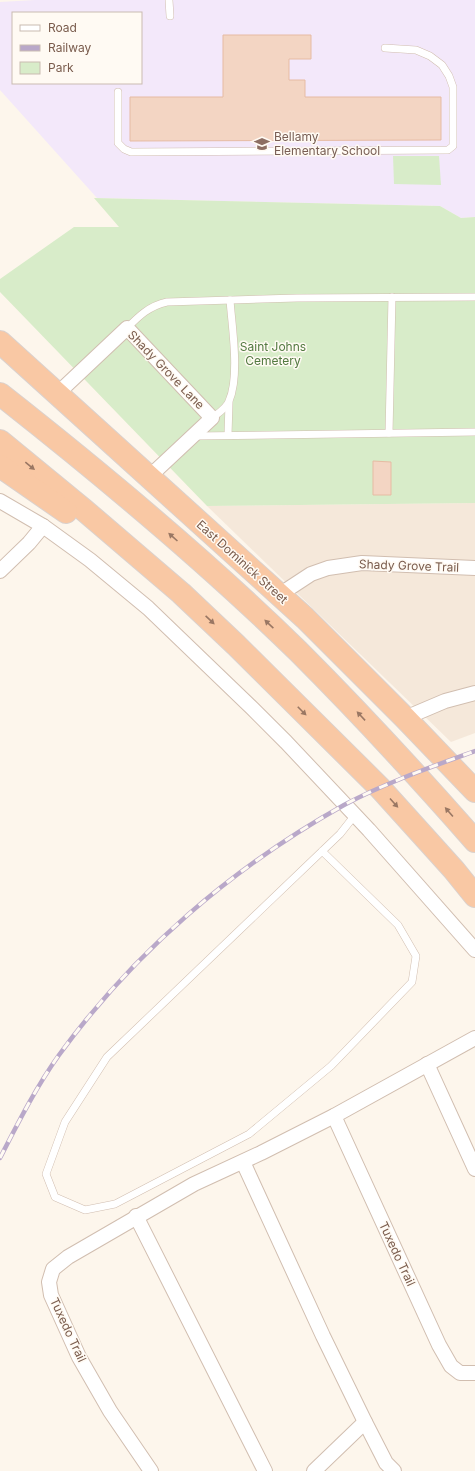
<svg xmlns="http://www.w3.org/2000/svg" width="475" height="1471" font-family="Inter,sans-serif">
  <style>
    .residential { fill: #f5e8da }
    .education { fill: #f3e8fa; fill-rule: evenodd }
    .green { fill: #d8ecc9 }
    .building { fill: #f3d5c3; stroke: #e6bba3 }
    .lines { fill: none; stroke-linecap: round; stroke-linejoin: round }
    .service-casing { stroke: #d1beb0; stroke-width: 8 }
    .minor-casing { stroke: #d1beb0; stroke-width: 16 }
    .trunk-casing { stroke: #dad1cd; stroke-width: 24 }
    .service { stroke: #fff; stroke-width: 7 }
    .minor { stroke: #fff; stroke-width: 14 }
    .trunk { stroke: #f9c8a4; stroke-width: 22 }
    .rail-casing { stroke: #b9a8c9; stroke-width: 4.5 }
    .rail { stroke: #fffaf3; stroke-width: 3; stroke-dasharray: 9; stroke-linecap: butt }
    .oneway { fill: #9a7763 }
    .labels { text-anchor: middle; stroke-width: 3; stroke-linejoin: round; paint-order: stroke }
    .education-label { font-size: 12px; fill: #785e54; stroke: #fffaf3; text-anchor: start }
    .park-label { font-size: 12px; fill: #537a41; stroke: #fffaf3 }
    .street-label { font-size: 12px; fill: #7a5c4d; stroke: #fffaf3 }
  </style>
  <rect width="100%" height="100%" fill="#fdf6ec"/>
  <polygon class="residential" points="475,503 475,733 451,742 207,506"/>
  <path class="education" d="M35 0H475V217L461 218 440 206 97 198 0 90V2ZM13 13H141V83H13Z"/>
  <g class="green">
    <polygon points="393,156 439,156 441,185 394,184"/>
    <polygon points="94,198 440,206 461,218 475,217 475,503 207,506 0,292 0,279 74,227 119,227"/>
  </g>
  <g class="building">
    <polygon points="223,35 311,35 311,59 289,59 289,80 305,80 305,97 441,97 441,140 130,141 130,97 223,97"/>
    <polygon points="373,461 391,462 391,495 373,495"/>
  </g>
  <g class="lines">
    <g class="service-casing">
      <g id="service">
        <polyline points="169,0 170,16"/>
        <polyline points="118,92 118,143 124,149 131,152 448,150 453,146 453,87 449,76 442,65 430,56 416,50 385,48"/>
        <path d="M127 328C139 316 149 306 167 302L297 298 475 297"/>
        <path d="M212 418C217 414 227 408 229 401 240 376 232 328 230 300"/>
        <polyline points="389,433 392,297"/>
        <polyline points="228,435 229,403"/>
        <polyline points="195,436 475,432"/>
        <polyline points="322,851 398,925 416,956 412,982 331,1066 249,1134 115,1204 85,1210 55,1197 46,1174 65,1122 107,1057 340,834 355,815"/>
      </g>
    </g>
    <g class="minor-casing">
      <g id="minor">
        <polyline points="57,394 127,328 212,418 149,477"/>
        <polyline points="0,501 43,526 90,560 148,608 252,708 286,742 369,830 475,950"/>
        <polyline points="0,571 29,543 43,526"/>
        <polyline points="279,595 311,574 328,568 362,563 475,568"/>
        <polyline points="405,718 445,701 475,693"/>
        <polyline points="427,1064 475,1169"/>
        <polyline points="334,1116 439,1345 451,1366 460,1373 475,1373"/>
        <polyline points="243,1162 323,1336 365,1422 386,1463 394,1471"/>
        <polyline points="136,1216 265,1471"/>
        <polyline points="151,1471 110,1411 79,1357 51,1295 49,1282 53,1269 68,1257 194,1184 261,1153 334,1116 475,1038"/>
        <polyline points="314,1471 365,1422"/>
      </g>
    </g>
    <g class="trunk-casing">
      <g id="trunk">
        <polyline points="0,342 305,618 405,718 475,791"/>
        <path d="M0 394C103 475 204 559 298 651 359 712 418 776 475 841"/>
        <polyline points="0,441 84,510 181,593 236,645 380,788 454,870 475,896"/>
        <polyline points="0,466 66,512"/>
      </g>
    </g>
    <use href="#service" class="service"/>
    <use href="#minor" class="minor"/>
    <use href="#trunk" class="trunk"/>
    <g class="rail-casing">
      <path id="rail" d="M0 1158C18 1123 36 1087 59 1055 134 952 233 867 344 805 385 783 431 767 475 751"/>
    </g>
    <use href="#rail" class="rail"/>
  </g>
  <defs><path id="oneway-solid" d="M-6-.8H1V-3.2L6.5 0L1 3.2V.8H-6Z"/></defs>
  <g class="oneway">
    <use href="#oneway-solid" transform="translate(30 466) rotate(39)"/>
    <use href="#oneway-solid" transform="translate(173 537) rotate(-138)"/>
    <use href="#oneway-solid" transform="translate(210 620) rotate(43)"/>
    <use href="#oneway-solid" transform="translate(269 624) rotate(-137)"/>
    <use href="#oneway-solid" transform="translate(302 711) rotate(45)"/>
    <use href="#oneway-solid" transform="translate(361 716) rotate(-133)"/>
    <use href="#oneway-solid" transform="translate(394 803) rotate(48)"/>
    <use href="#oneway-solid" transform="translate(449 812) rotate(-131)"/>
  </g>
  <defs>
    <g id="school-bare" transform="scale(1.2)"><path d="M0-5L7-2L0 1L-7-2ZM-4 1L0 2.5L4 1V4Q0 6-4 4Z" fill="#8d6e63" stroke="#fffaf3" stroke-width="2.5" paint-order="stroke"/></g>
  </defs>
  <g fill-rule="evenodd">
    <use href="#school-bare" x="262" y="144"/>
  </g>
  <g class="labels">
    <g class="education-label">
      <text x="274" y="141">Bellamy<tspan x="274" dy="14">Elementary School</tspan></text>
    </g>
    <g class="park-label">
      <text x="273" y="351">Saint Johns<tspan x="273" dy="14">Cemetery</tspan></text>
    </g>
    <g class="street-label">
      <text transform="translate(166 370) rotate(46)" y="4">Shady Grove Lane</text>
      <text transform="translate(242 562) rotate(42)" y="4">East Dominick Street</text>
      <text transform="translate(409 566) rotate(2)" y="4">Shady Grove Trail</text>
      <text transform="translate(397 1254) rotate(65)" y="4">Tuxedo Trail</text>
      <text transform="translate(68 1330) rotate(65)" y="4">Tuxedo Trail</text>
    </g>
  </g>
  <rect x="12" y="12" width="130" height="72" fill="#fffaf3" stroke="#cabbb1"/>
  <rect x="20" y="25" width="20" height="6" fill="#ffffff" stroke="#cabbb1"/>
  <text x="48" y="32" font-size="12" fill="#7a5c4d">Road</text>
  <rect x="20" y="45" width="20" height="6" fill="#b9a8c9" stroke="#cabbb1"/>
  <text x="48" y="52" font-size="12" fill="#7a5c4d">Railway</text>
  <rect x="20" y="62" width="20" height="12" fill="#d8ecc9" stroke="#cabbb1"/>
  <text x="48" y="72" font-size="12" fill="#7a5c4d">Park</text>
</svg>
